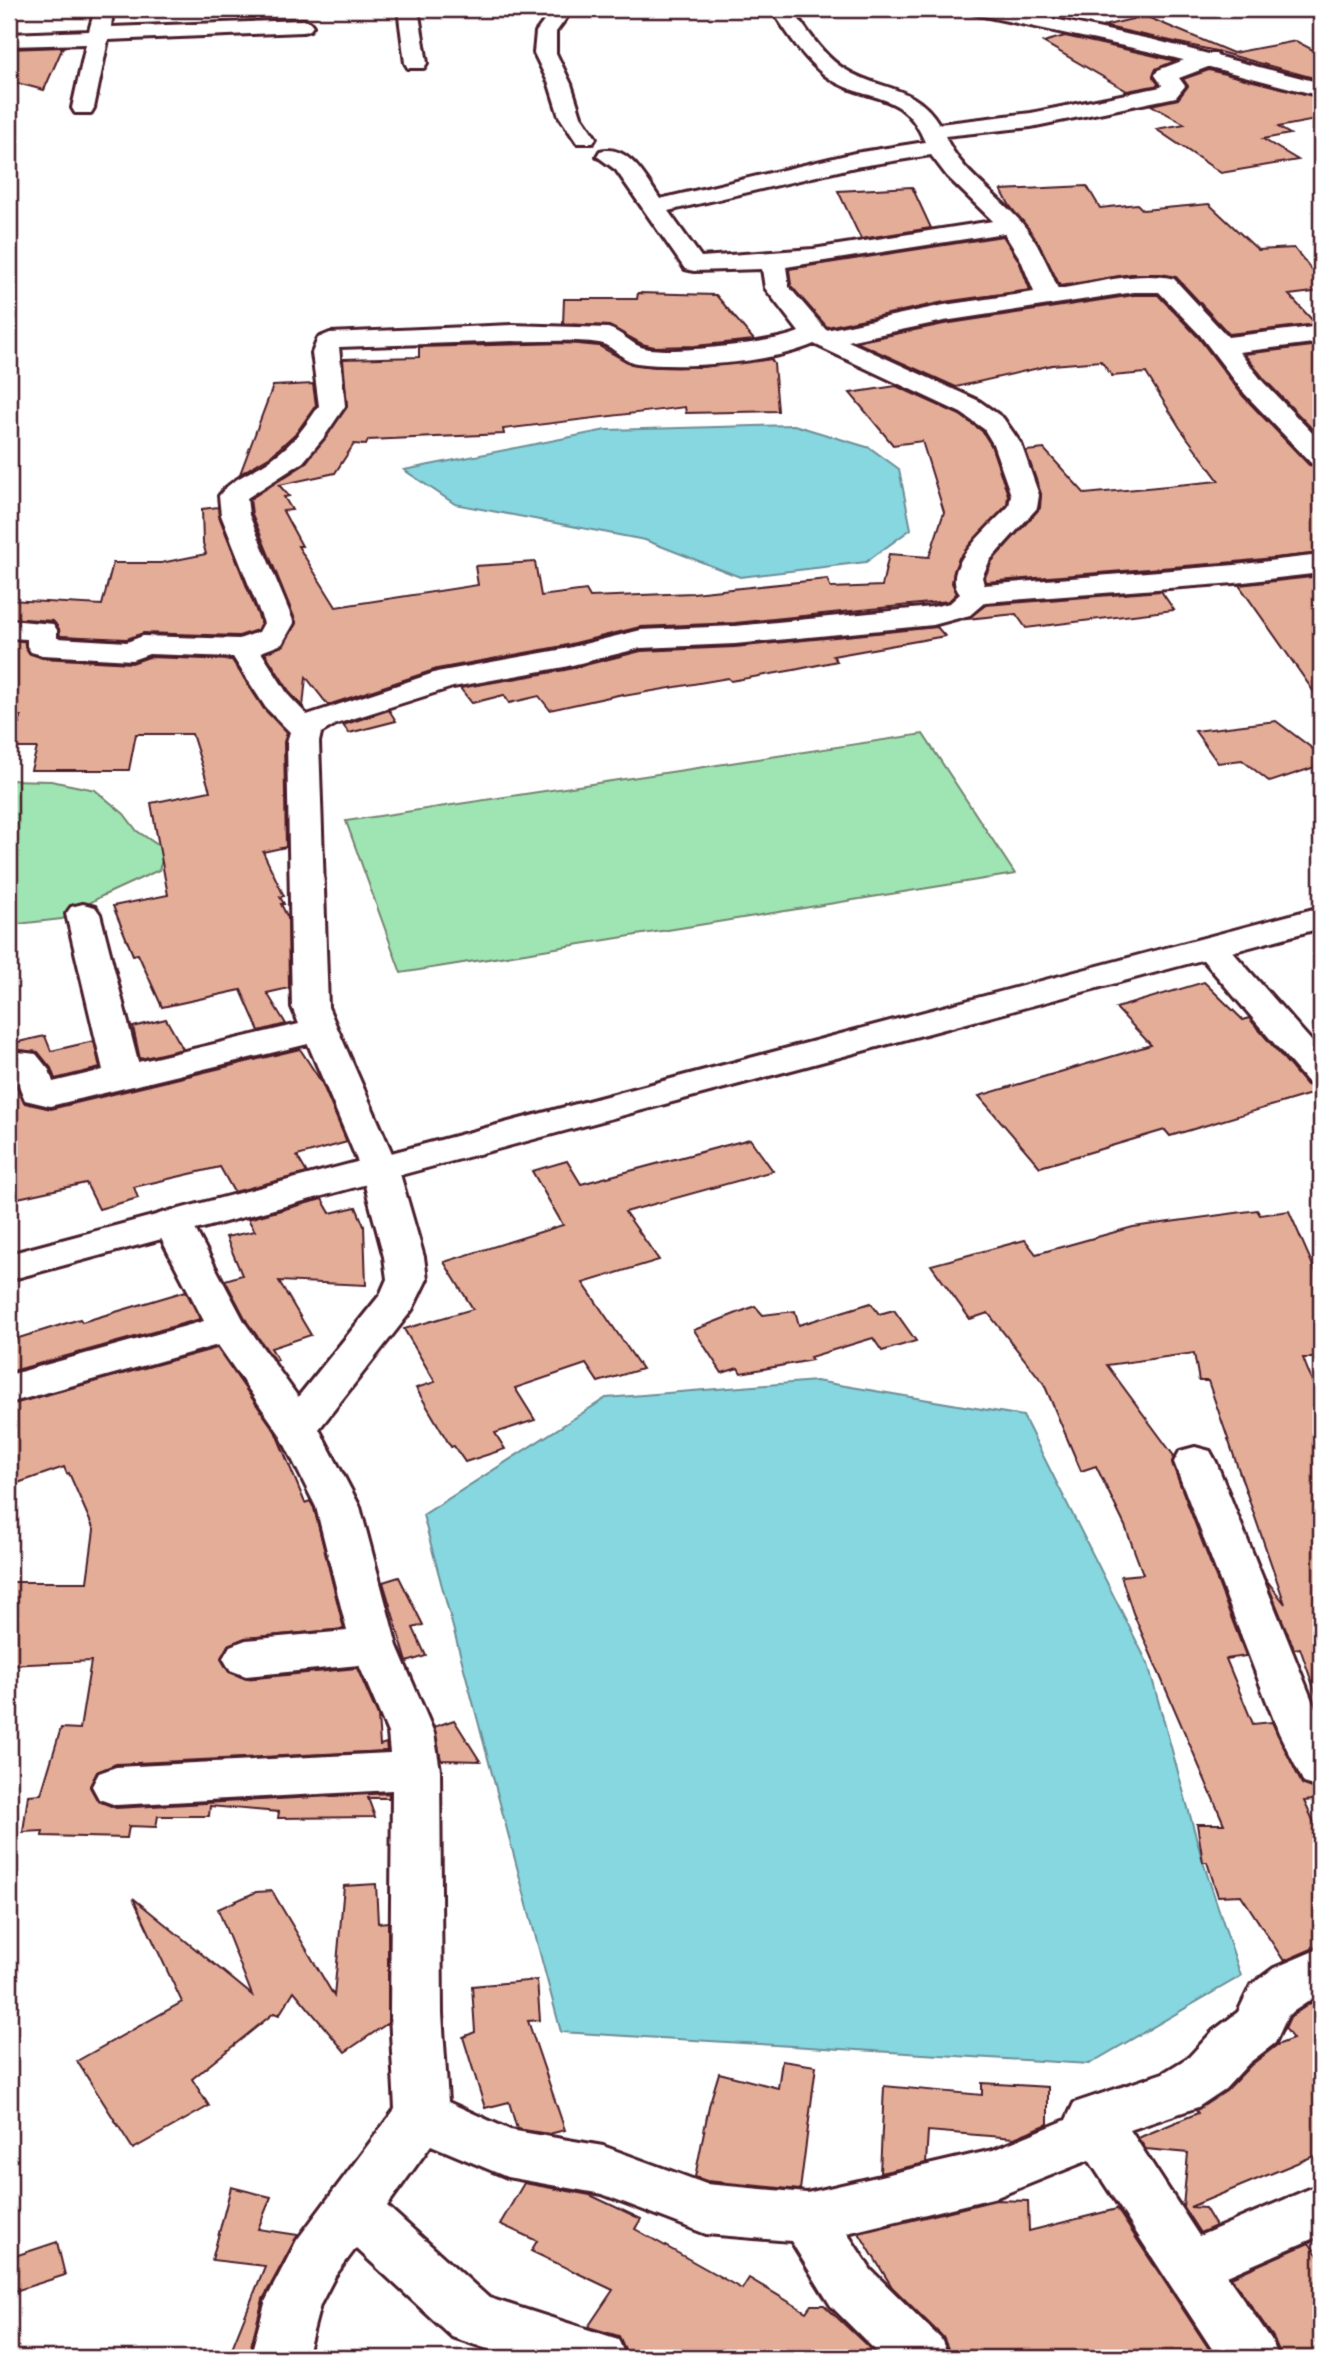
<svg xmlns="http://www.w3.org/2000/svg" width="1330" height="2367" font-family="Pangolin,sans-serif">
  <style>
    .green { fill: #9ee5b3; stroke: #74826f; stroke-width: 2 }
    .water { fill: #86d7df; stroke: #6e8d97; stroke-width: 2 }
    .building { fill: #e3ad98; stroke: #4a1f2b; stroke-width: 2 }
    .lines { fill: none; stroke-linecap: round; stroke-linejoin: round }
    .minor-casing { stroke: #4a1f2b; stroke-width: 6 }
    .tertiary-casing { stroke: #4a1f2b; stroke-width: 6 }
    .secondary-casing { stroke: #4a1f2b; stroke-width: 6 }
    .minor { fill: #fff; fill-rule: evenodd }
    .tertiary { fill: #fff; fill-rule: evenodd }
    .secondary { fill: #fff; fill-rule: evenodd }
  </style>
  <rect width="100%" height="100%" fill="#fff"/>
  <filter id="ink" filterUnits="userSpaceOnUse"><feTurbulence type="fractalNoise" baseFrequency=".0143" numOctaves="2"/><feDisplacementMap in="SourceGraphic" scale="14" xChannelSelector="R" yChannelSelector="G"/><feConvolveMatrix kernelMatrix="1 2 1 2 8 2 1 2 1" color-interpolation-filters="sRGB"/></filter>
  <g filter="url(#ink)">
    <g class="green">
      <polygon points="923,734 1015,874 401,973 346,821"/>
      <polygon points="9,780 51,781 95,790 124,814 137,831 165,850 159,870 102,896 62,919 9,925"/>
    </g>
    <g class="water">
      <polygon points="794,425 870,448 899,469 911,529 866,562 740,577 645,540 455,504 404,470 606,430"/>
      <polygon points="816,1381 1023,1416 1148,1664 1203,1862 1241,1976 1089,2064 561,2032 423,1515 606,1398"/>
    </g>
    <g class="building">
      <polygon points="1145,16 1233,53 1296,41 1321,54 1321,80 1216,51 1103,26"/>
      <polygon points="1065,36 1151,55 1175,61 1156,69 1153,77 1159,85 1127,91 1043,42"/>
      <polygon points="63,47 44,90 9,81 9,49"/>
      <polygon points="1209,70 1321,98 1321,119 1278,127 1290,134 1263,139 1298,160 1221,173 1156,129 1185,124 1151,105 1178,99 1188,86 1183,79"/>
      <polygon points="1087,186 1100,208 1137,204 1143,210 1209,204 1258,250 1294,248 1321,281 1321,291 1289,295 1316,324 1229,334 1176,277 1161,274 1131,274 1060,286 1039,244 1010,206 1001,190"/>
      <polygon points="912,187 931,228 861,239 838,191"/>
      <polygon points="1003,236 1019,261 1030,290 944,302 827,327 791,286 789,269"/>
      <polygon points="638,293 716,295 754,340 695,346 654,347 642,344 609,326 563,324 564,299 637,299"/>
      <polygon points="1134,295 1158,295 1198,337 1243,396 1309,465 1321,467 1321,553 1235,562 986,582 985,577 992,561 1040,508 1041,494 1026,451 1044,449 1085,494 1219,481 1180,428 1146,373 1112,376 1101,361 1052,365 956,387 856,342 944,324"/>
      <polygon points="567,343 599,346 631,364 656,367 702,367 771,359 774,364 778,411 686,413 685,407 503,429 504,434 368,440 366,445 354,444 335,473 279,485 289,496 284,497 292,510 283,511 302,546 298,546 336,607 478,585 475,566 535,562 541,596 586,590 590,597 693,593 827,579 831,588 882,586 889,554 929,557 944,512 922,441 893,445 850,393 896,386 960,415 982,431 991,445 1008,495 1007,505 959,558 954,571 952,583 957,593 949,601 735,623 640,627 563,646 437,669 328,705 306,677 303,707 291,694 265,653 284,645 296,622 252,514 250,499 305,464 347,407 343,359 419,357 419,347"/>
      <polygon points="1321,345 1321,438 1265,380 1244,354"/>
      <polygon points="313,384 316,405 297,432 272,455 240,474 273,386"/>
      <polygon points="218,507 219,516 261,623 257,630 239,636 143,633 127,639 60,636 59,629 53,621 9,618 9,600 102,605 113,563 161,563 206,554 203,543 202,509"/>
      <polygon points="1321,576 1321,702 1239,585"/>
      <polygon points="1161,591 1174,610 1026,628 1016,614 966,619 986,605"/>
      <polygon points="937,627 945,636 833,656 837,661 794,670 731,681 728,678 624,696 623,694 550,710 539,696 509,703 504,695 472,703 460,688 565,670 641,651 735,647"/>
      <polygon points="9,641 24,641 29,653 42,658 132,663 149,657 232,660 264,709 287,733 284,742 286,847 263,852 284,896 280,897 284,904 281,904 288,918 289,988 267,993 286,1024 259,1031 241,990 162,1007 138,954 133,955 113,906 168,895 151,803 210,791 192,734 136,734 129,770 31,770 37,748 12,748 21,716 9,716"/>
      <polygon points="389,710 396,721 349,733 343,725"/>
      <polygon points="1276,721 1321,755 1321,765 1270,782 1242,760 1218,763 1195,731"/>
      <polygon points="1204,982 1243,1020 1249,1018 1306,1085 1321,1088 1321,1091 1170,1136 1165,1130 1040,1167 979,1096 1151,1045 1116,1008"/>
      <polygon points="166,1019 183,1049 140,1059 133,1027"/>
      <polygon points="45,1036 51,1051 94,1041 100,1068 55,1079 51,1068 38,1052 9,1049 9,1044"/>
      <polygon points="300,1049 322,1083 347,1142 297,1156 307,1173 234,1192 220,1167 134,1187 138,1198 99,1209 86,1183 9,1200 9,1076 12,1076 24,1103 51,1109"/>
      <polygon points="750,1139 773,1171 625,1212 659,1260 583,1283 642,1369 598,1382 586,1364 515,1388 535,1420 495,1433 505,1449 465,1462 454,1446 451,1447 416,1388 435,1382 404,1329 473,1309 444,1262 563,1225 532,1171 567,1161 581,1184"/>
      <polygon points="322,1199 330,1213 356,1207 364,1226 366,1285 279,1281 311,1335 271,1348 278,1360 275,1361 247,1322 225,1280 242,1275 226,1237 255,1231 248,1219"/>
      <polygon points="1257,1210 1260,1215 1289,1211 1321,1284 1321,1358 1303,1358 1321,1404 1321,1693 1316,1694 1300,1648 1294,1649 1265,1578 1285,1604 1208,1381 1199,1381 1194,1353 1107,1365 1174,1456 1172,1463 1246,1656 1226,1659 1253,1724 1272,1722 1302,1784 1321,1791 1321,1799 1304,1801 1321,1837 1321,1945 1284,1961 1241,1895 1218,1896 1207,1862 1203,1862 1197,1824 1224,1824 1133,1613 1121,1576 1143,1574 1125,1526 1096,1466 1081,1471 1044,1384 988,1313 970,1319 931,1265 1025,1240 1036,1254 1133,1227"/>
      <polygon points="186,1291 200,1319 9,1372 9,1341 80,1319 82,1322"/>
      <polygon points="871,1303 879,1314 894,1310 916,1341 882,1351 873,1338 810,1357 812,1360 741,1373 738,1368 722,1373 694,1330 755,1306 763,1315 795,1311 799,1325"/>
      <polygon points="217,1348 275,1431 305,1503 310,1501 314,1508 344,1629 245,1638 228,1645 221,1659 229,1672 246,1679 357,1668 378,1716 380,1745 386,1743 387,1751 116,1764 97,1772 90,1787 98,1801 116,1808 389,1793 389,1798 368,1798 375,1817 278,1818 279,1812 210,1806 209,1816 158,1816 156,1827 129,1826 127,1838 42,1836 43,1831 23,1832 28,1795 41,1794 61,1728 80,1729 91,1661 9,1665 9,1582 87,1582 94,1530 69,1473 67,1474 64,1467 9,1486 9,1405"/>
      <polygon points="399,1577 423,1625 413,1628 426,1656 407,1662 383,1582"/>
      <polygon points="454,1720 480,1761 441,1760 434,1727"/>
      <polygon points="376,1884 378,1923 388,1922 388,2023 345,2052 294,1991 279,2015 274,2013 192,2079 209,2106 133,2149 77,2061 182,2002 133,1898 252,1995 218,1909 256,1892 272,1891 334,1996 344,1886"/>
      <polygon points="537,1980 540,2020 528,2021 565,2130 549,2134 517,2129 509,2102 485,2108 463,2037 475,2032 472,1986"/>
      <polygon points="1321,1996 1321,2153 1190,2207 1205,2208 1216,2226 1200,2233 1183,2207 1188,2153 1146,2149 1138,2138 1198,2113 1196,2110 1226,2091 1251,2065 1277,2045 1293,2039 1285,2028 1290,2017"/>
      <polygon points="782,2061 816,2066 800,2190 707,2181 695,2177 709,2106 719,2073 778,2088"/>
      <polygon points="982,2083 1048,2087 1048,2124 1014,2138 928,2131 926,2163 880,2173 884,2086 982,2095"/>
      <polygon points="524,2183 590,2195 641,2219 635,2229 742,2289 749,2278 806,2312 811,2305 824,2305 880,2358 629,2358 619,2336 588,2327 613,2290 531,2251 537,2241 500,2224"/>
      <polygon points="231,2187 271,2197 258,2229 298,2235 263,2299 248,2358 228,2358 265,2266 212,2260"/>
      <polygon points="996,2200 1028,2201 1029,2231 1117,2209 1215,2358 952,2358 943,2337 892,2287 859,2233"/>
      <polygon points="57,2242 65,2275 9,2293 9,2258"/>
      <polygon points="1309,2243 1321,2260 1321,2358 1282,2358 1273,2337 1231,2277"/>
    </g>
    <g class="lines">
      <g class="minor-casing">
        <g id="minor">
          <polygon points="95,9 113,9 111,27 303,20 310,22 313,26 310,30 303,32 108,40 94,108 91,113 75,113 72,108 86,44 9,46 9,34 89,31"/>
          <polygon points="398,9 418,9 427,63 424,68 408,68 405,63"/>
          <polygon points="553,9 573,9 556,32 556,53 571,84 581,116 596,138 593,143 577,143 559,116 549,84 534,53 536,32"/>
          <path d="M771 9H791C808 30 822 56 846 70 880 91 915 84 939 124L1031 113 1161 87 1162 85 1155 75 1158 70 1200 54H1216L1219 59 1216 64 1179 78 1185 86 1176 97 1031 127 945 136C960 172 996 193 1021 222 1037 241 1048 265 1058 289 1094 284 1138 270 1174 279L1228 337 1321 326V342L1239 352 1263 382 1321 442V465L1311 463 1245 394 1200 335 1159 292H1134L944 321 848 341 979 401 1003 418 1021 444 1039 495 1037 508 990 560 982 577 984 585 1235 565 1321 555V573L1235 583 985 602 970 615 933 625 735 644 641 648 564 667 453 687 336 724 321 733 319 742 328 1007 398 1167 424 1257 427 1279 412 1310 319 1429 360 1507 397 1646 434 1733 440 1770 442 2014 448 2102 510 2130 603 2146 706 2184 807 2193 993 2150 1066 2120 1074 2103 1163 2073 1189 2057 1213 2031 1238 2012 1251 1985 1274 1968 1321 1948V1993L1288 2015 1275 2043 1249 2063 1225 2089 1198 2107 1130 2130 1199 2236 1321 2184V2235L1227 2276 1271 2339 1279 2358H1218L1089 2160 997 2197 847 2233 871 2270 941 2339 949 2358H883L831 2306 791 2241 706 2234 602 2194 507 2177 431 2145 387 2206 489 2298 618 2339 626 2358H514L452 2337 356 2248 335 2276 320 2305 306 2358H250L266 2300 297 2240 395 2109 390 2014 392 1790 116 1805 99 1799 92 1786 99 1773 116 1767 390 1753 388 1733 359 1665 246 1676 230 1670 223 1658 230 1646 246 1640 347 1631 316 1507 279 1433 218 1345 9 1403V1375L204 1321 153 1223 159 1214 173 1210 187 1214 245 1323 298 1397 380 1295 387 1279 384 1257 360 1167 308 1044 50 1106 25 1100 14 1074 9 1073V1051L36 1054 49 1070 53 1082 103 1070 66 914 71 907 83 904 95 907 100 914 138 1062 299 1024 292 1007 287 742 290 732 266 708 233 657 149 654 132 660 42 655 31 652 27 646V639L9 638V620L53 624 57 630V638L127 642 143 636 239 639 259 632 264 623 221 515 219 496C232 477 257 471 274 457 293 444 306 425 319 406L312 353 318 338 330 333 512 325 608 328C621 332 629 342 641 347 665 356 774 343 799 332L765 288 762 269 694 271 685 269 616 170 597 156 600 151C629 144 646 179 660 199L855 153 925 142C902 86 866 105 826 76 803 59 787 32 771 9ZM931 155 947 176 993 221 813 249 701 257 668 211 855 167ZM1004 233 1021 260 1034 292 944 305 826 330 789 287 786 267ZM512 341C540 342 571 339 599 343 613 345 622 361 637 363 683 369 771 363 814 344L961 413 984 429 993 444 1011 495 1009 506C992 525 938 568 960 594L950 603 932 607 735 626 641 630 564 649 437 672 307 715 289 696 261 652 282 644 294 623 249 515 247 498 303 462 324 437 345 406 339 347Z"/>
          <polygon points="1210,937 1222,940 1321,1052 1321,1086 1308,1083 1198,954 1193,947 1198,940"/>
          <polygon points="1195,1447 1210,1451 1216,1462 1321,1723 1321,1789 1304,1783 1279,1733 1174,1462 1180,1451"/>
        </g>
      </g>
      <g class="tertiary-casing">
        <polygon id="tertiary" points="969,9 1007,9 1154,40 1321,83 1321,96 1152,52 979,15 972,13"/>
      </g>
      <g class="secondary-casing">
        <polygon id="secondary" points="1321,907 1321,928 9,1280 9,1254"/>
      </g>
      <use href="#minor" class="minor"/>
      <use href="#tertiary" class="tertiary"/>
      <use href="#secondary" class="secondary"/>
    </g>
  </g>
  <rect width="1330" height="2367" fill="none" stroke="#fff" stroke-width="35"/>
  <rect x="18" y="18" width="1295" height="2332" fill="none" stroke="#4a1f2b" stroke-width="2.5" filter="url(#ink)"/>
</svg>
